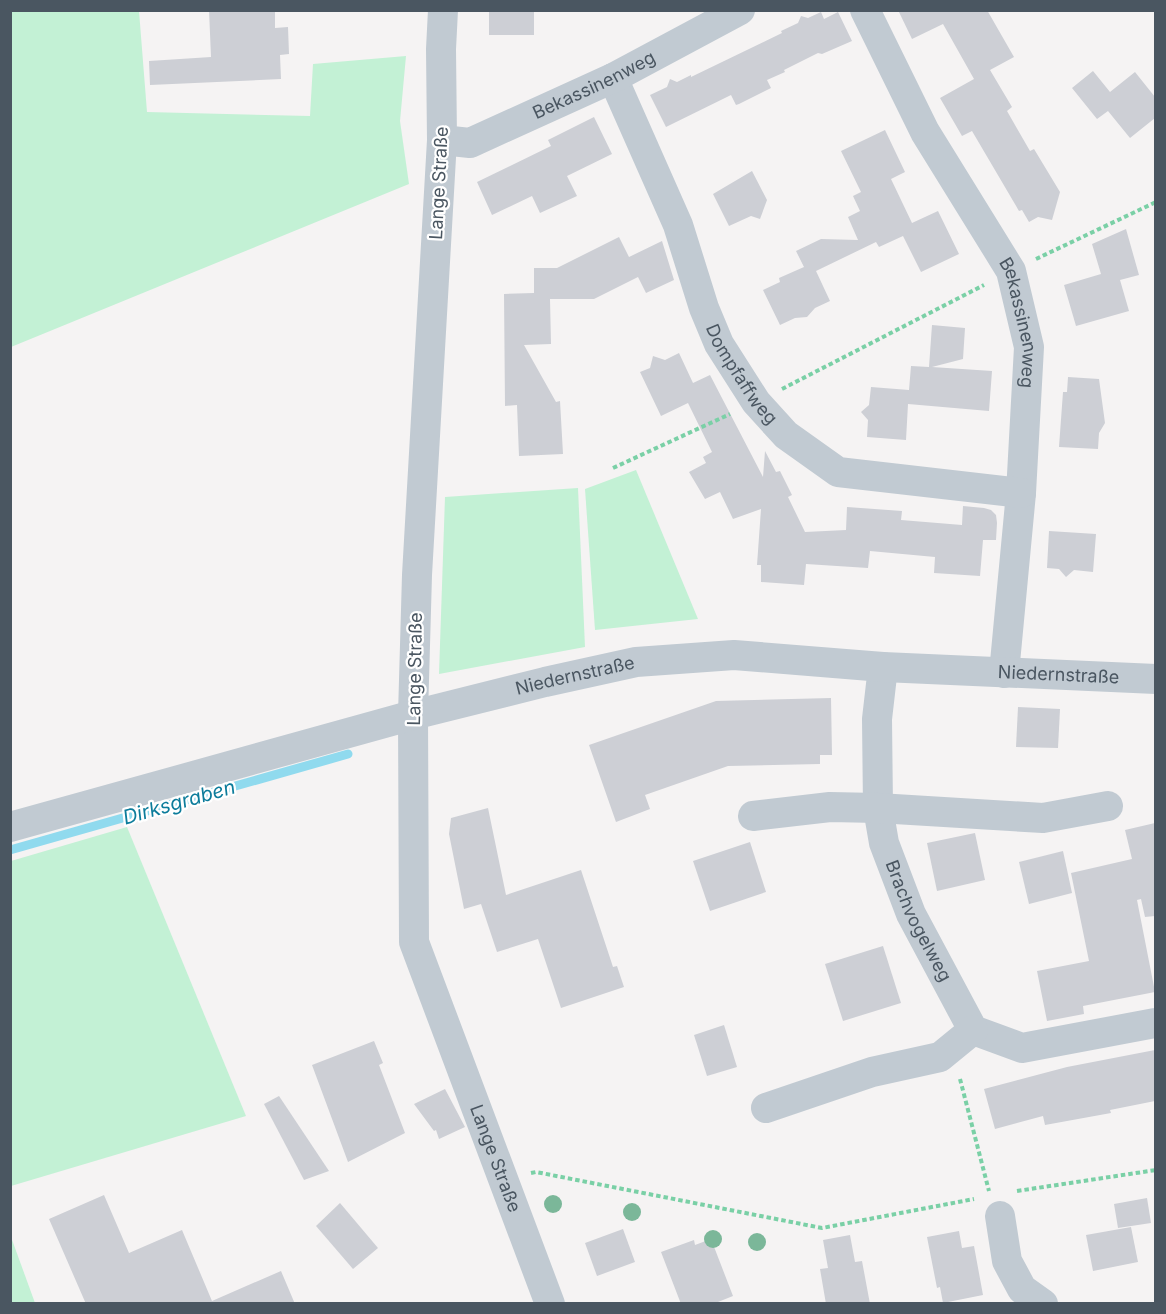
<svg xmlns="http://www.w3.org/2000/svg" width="1166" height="1314" font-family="Inter,sans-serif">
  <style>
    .green { fill: #c3f1d5 }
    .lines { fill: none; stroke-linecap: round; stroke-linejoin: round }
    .stream { stroke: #90daee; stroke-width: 9 }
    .building { fill: #cdcfd5 }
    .path { stroke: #7ad0a6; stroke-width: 4; stroke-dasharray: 4.5 3; stroke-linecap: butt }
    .street { stroke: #c1cad2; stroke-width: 30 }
    .tree { fill: #7bb799 }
    .labels { text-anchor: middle; stroke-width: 4.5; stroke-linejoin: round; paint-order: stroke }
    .street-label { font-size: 18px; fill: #4a5661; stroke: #fff }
    .water-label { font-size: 20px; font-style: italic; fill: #0c7c9b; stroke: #fff }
  </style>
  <rect width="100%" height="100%" fill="#f5f3f3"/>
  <g class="green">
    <polygon points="11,10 139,11 147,112 310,116 313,64 406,56 400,121 409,184 11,347"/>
    <polygon points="636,470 698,619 595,630 585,489"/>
    <polygon points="578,488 585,647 439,674 445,497"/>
    <polygon points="127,827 246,1116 11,1186 11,861"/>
    <polygon points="11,1237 35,1303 11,1303"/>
  </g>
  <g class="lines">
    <polyline class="stream" points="10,850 348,754"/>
  </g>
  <g class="building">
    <polygon points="209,10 275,10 275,28 288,27 289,54 280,55 281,79 150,85 149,61 211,57"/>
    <rect x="489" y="10" width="45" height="25"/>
    <polygon points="898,10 987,10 1014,57 990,70 1012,107 1007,111 1030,151 1034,149 1060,192 1052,220 1038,217 1029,222 1022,210 1019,211 972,131 962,136 940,98 974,79 943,24 912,39"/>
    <polygon points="821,12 824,19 838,12 852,41 822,54 818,53 784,70 785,72 767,80 771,88 739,104 736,105 731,95 666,127 650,95 667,87 670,79 677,82 691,75 691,77 782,33 781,31 798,23 801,16 808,18"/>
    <polygon points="1093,71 1110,92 1135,72 1155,97 1155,118 1130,138 1108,111 1097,119 1072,88"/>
    <polygon points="594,117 612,154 567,176 577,196 540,213 532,196 492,215 477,182 551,146 548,140"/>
    <polygon points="885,130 905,172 891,179 912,223 938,211 959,254 921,272 903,236 879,247 876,242 816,271 830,301 815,308 807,317 795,318 780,325 763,290 780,282 779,278 804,267 796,251 821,239 858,240 848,217 860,211 853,196 861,192 841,151"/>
    <polygon points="752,171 767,200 760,219 751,216 729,226 713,194"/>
    <polygon points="1126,229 1139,275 1120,280 1129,311 1076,326 1064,285 1101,274 1092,244"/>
    <polygon points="619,237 629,257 662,241 674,280 646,293 638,277 594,299 550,299 551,344 524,345 556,402 560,401 563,454 519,456 517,405 505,406 504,294 534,293 534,268 557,268"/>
    <polygon points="932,325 965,328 963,359 932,367 992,371 989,411 908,404 906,440 867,437 868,420 861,412 869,405 871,387 909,390 911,366 929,367"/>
    <polygon points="679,353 693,383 710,375 763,477 765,451 776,472 780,471 792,495 788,497 805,532 846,530 847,507 902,511 901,520 962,525 963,506 984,508 991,510 996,515 997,523 996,540 983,540 980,576 934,573 935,557 870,551 868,568 806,564 804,585 761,582 761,565 757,565 761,509 733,519 720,492 705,499 689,472 706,463 703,457 712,452 688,403 661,416 640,372 650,368 653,356 665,360"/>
    <polygon points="1068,377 1099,379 1105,423 1099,433 1098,449 1059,447 1063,392 1067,392"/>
    <polygon points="1049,531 1096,534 1093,572 1074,570 1066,577 1059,569 1047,568"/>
    <polygon points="831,698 832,755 820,755 820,764 728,766 645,795 650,809 616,822 589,745 716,701"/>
    <polygon points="1018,707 1060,709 1058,748 1016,747"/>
    <polygon points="488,808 506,895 581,870 613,967 617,966 624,987 561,1008 538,939 497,952 481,904 464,909 449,834 451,818"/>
    <polygon points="1155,823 1155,916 1145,917 1141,899 1137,900 1155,992 1083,1006 1084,1014 1047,1021 1037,971 1089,961 1071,873 1132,859 1125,830"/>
    <polygon points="975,833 985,880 937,891 927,843"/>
    <polygon points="750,842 766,892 710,911 693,861"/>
    <polygon points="1063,851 1072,893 1029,904 1019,862"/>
    <polygon points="883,946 901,1003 843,1021 825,964"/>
    <polygon points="724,1025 737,1067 707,1076 694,1035"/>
    <polygon points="374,1041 383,1063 379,1065 405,1133 348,1162 312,1065"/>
    <polygon points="1155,1050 1155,1101 1110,1110 1111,1113 1045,1125 1043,1116 995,1129 984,1089 1067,1067"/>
    <polygon points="445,1089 465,1127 439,1139 436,1130 434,1131 414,1104"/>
    <polygon points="279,1096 329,1171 304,1180 264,1104"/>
    <polygon points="104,1195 129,1253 182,1230 212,1301 281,1271 295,1304 86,1304 49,1219"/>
    <polygon points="1147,1198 1151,1223 1118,1228 1114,1204"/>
    <polygon points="340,1203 378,1248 353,1269 316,1226"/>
    <polygon points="1131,1227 1138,1262 1093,1271 1086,1235"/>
    <polygon points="623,1229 635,1262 597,1276 585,1243"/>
    <polygon points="959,1231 962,1248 974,1246 983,1295 943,1303 940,1287 937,1288 927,1237"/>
    <polygon points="850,1235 855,1262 862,1261 870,1304 826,1304 820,1269 828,1268 823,1240"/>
    <polygon points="711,1239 733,1296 713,1304 681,1304 661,1252 694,1240 695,1245"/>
  </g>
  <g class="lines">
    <g class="path">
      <polyline points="1036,259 1156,202"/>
      <polyline points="782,389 984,285"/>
      <polyline points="613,468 730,414"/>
      <polyline points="960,1079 989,1191"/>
      <polyline points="531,1173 536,1172 822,1228 974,1199"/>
      <polyline points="1017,1191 1156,1170"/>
    </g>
    <g class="street">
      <path id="s1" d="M443 10 441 49 442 140 417 575 413 715 414 942 550 1304"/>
      <path id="s2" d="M865 10 925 132 1011 271 1029 347 1021 493 1004 673"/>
      <path id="s3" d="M613 78 678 225 704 308 719 344 756 402 786 435 838 472 1021 493"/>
      <path id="s4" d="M442 140 470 143 613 78 740 10"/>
      <path id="s5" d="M883 667 877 719 878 808 884 843 911 914 973 1030 1022 1048 1155 1023"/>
      <polyline points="753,816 830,807 878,808 1043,818 1108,806"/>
      <path id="s6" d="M10 827 413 715 545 682 636 662 734 655 883 667 1156 679"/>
      <polyline points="766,1108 872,1072 940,1057 973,1030"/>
      <polyline points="1000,1216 1007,1261 1022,1289 1043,1304"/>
    </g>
  </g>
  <g class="tree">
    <circle cx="553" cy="1204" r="9"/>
    <circle cx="632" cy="1212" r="9"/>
    <circle cx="713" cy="1239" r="9"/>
    <circle cx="757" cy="1242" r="9"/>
  </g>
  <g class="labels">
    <g class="street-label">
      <text dy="6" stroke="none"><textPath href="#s4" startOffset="165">Bekassinenweg</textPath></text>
      <text transform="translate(439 183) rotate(-87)" y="6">Lange Straße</text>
      <text dy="6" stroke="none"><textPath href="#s2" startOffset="352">Bekassinenweg</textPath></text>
      <text dy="6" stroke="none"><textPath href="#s3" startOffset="324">Dompfaffweg</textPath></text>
      <text transform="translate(415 669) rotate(-89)" y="6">Lange Straße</text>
      <text dy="6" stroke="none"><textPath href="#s6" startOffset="1071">Niedernstraße</textPath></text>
      <text dy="6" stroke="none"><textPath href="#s6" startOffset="585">Niedernstraße</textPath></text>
      <text dy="6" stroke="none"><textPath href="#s5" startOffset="262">Brachvogelweg</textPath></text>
      <text dy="6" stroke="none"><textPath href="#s1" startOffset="1164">Lange Straße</textPath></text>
    </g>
    <g class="water-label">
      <text transform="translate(179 802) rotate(-16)" y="7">Dirksgraben</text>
    </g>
  </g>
  <rect width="1166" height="1314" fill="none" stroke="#4a5661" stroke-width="24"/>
</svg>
